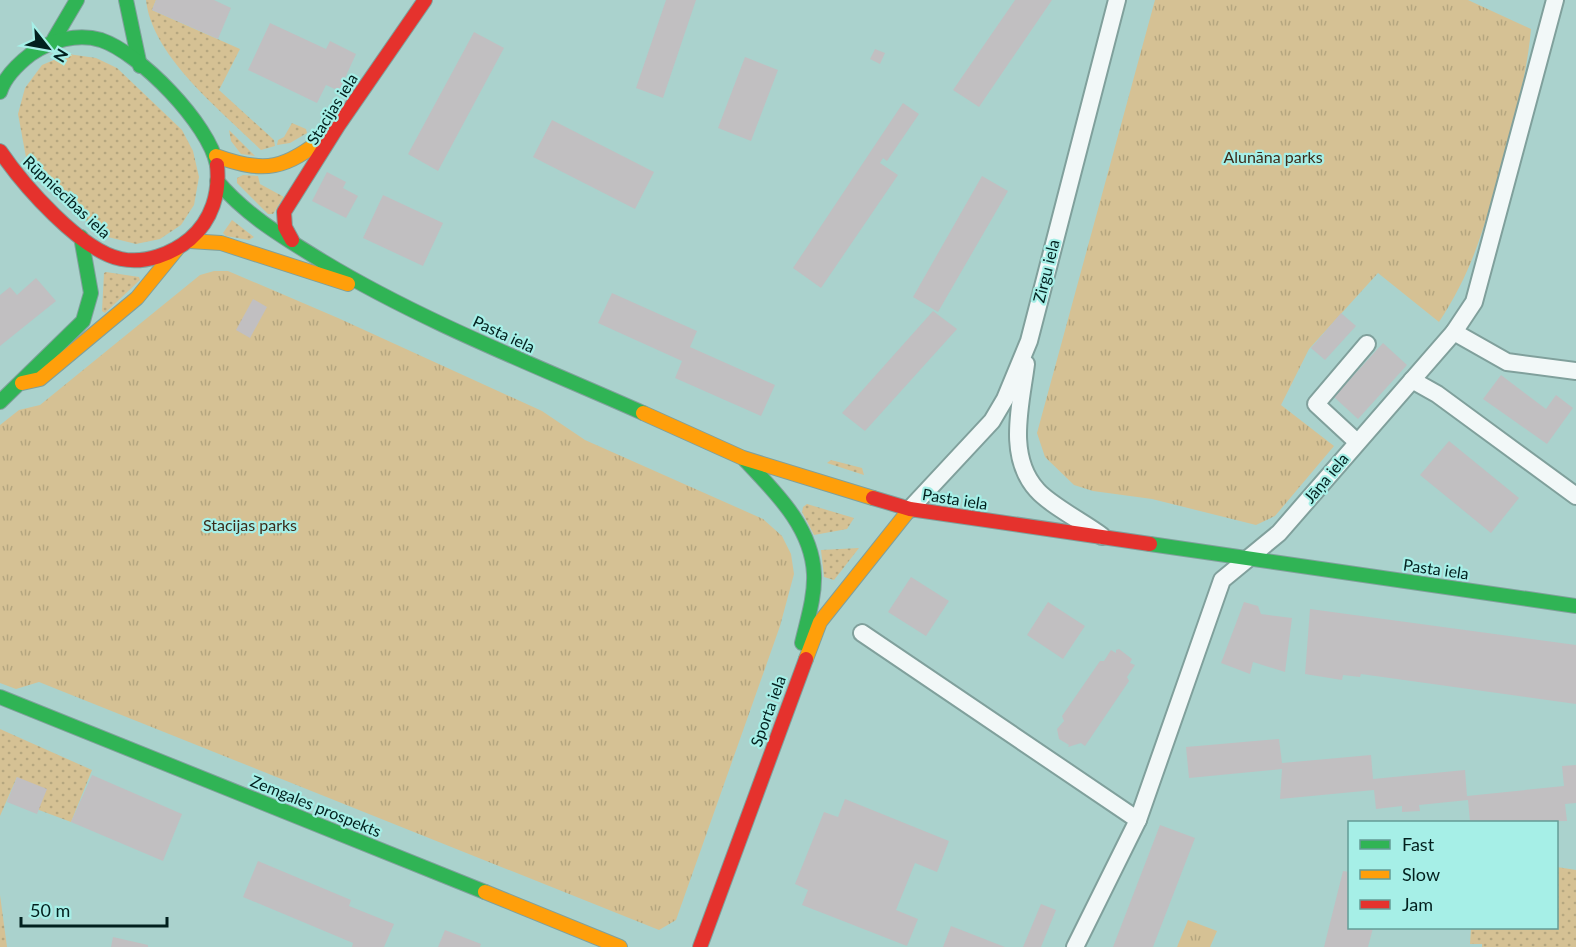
<svg xmlns="http://www.w3.org/2000/svg" width="1576" height="947" font-family="Lato,sans-serif">
  <style>
    .grass { fill: url(#grass-dots) }
    .park { fill: url(#park-tufts) }
    .building { fill: #c1bfc1 }
    .lines { fill: none; stroke-linecap: round; stroke-linejoin: round }
    .street-casing { stroke: #80a09c; stroke-width: 20 }
    .fast-casing { stroke: #80a09c; stroke-width: 16 }
    .slow-casing { stroke: #80a09c; stroke-width: 16 }
    .jam-casing { stroke: #80a09c; stroke-width: 16 }
    .street { stroke: #f2f8f8; stroke-width: 16 }
    .fast { stroke: #30b455; stroke-width: 14 }
    .slow { stroke: #ff9f0a; stroke-width: 14 }
    .jam { stroke: #e5322d; stroke-width: 14 }
    .labels { text-anchor: middle; stroke-width: 4.5; stroke-linejoin: round; paint-order: stroke }
    .street-label { font-size: 16px; fill: #02201e; stroke: #a6efe7 }
    .park-label { font-size: 16px; fill: #3b2b1a; stroke: #a6efe7 }
  </style>
  <defs>
    <pattern id="grass-dots" width="8" height="8" patternUnits="userSpaceOnUse" patternTransform="scale(1.5)"><rect width="8" height="8" fill="#d5c194"/><path d="M2 2h.1M6 6h.1" fill="none" stroke="#b5a67f" stroke-width="1.8" stroke-linecap="round"/></pattern>
    <pattern id="park-tufts" width="24" height="20" patternUnits="userSpaceOnUse" patternTransform="scale(1.5)"><rect width="24" height="20" fill="#d5c194"/><path d="M3 7l-1-3M5 7V3M7 7l1-3M15 17l-1-3M17 17v-4M19 17l1-3" fill="none" stroke="#b5a67f"/></pattern>
  </defs>
  <rect width="100%" height="100%" fill="#aad2cd"/>
  <g class="grass">
    <path d="M146 0H156L152 10 240 49 219 90 274 140 275 146 261 150C222 111 152 57 146 0Z"/>
    <polygon points="68,54 96,58 117,68 182,130 193,151 199,177 194,205 181,225 160,239 136,244 108,237 89,224 26,157 18,114 25,88 42,65"/>
    <polygon points="292,123 306,129 307,133 290,143 277,145 278,140 284,137"/>
    <polygon points="229,130 255,156 241,154 231,141"/>
    <polygon points="243,175 258,176 260,184 284,197 273,214 268,214 237,183 237,178"/>
    <polygon points="232,220 254,237 249,240 226,236 223,233"/>
    <polygon points="106,272 139,277 140,280 105,313 102,311 104,273"/>
    <polygon points="831,460 862,468 864,475 827,463"/>
    <polygon points="807,504 854,518 847,529 814,535 802,512 803,507"/>
    <polygon points="859,548 834,580 824,577 821,550"/>
    <polygon points="0,729 92,770 71,822 39,810 17,777 0,816"/>
    <polygon points="1557,867 1576,870 1576,947 1482,947 1482,944 1470,944 1471,928 1556,928"/>
    <polygon points="0,895 7,947 0,947"/>
  </g>
  <g class="park">
    <path d="M1155 0H1468L1531 29C1527 75 1514 120 1502 164 1485 224 1474 269 1439 322L1378 273 1309 349 1281 405 1334 446 1275 516 1256 525 1152 499 1093 491 1074 485 1045 457 1037 433Z"/>
    <polygon points="214,271 228,271 338,318 542,411 585,440 763,519 782,536 791,554 794,574 780,626 676,920 659,930 39,682 16,689 0,683 0,425 19,410 40,405 200,275"/>
    <polygon points="1188,920 1217,931 1210,947 1177,947"/>
  </g>
  <g class="building">
    <polygon points="156,0 214,0 231,8 218,39 152,10"/>
    <polygon points="666,0 696,0 663,98 636,88"/>
    <polygon points="1015,0 1052,0 979,107 953,90"/>
    <polygon points="270,23 326,49 330,41 356,54 339,91 326,85 317,103 248,70"/>
    <polygon points="474,32 504,48 438,171 408,154"/>
    <polygon points="875,49 885,53 880,64 870,59"/>
    <polygon points="745,57 778,70 751,141 718,128"/>
    <polygon points="903,103 919,114 887,161 883,158 880,163 898,175 821,288 793,268"/>
    <polygon points="552,120 654,172 635,209 533,157"/>
    <polygon points="327,172 346,182 343,188 358,196 346,218 312,201"/>
    <polygon points="982,176 1008,191 938,312 913,297"/>
    <polygon points="383,195 443,223 423,266 363,238"/>
    <polygon points="36,278 56,301 0,346 0,295 10,287 17,295"/>
    <polygon points="612,293 697,331 690,347 775,385 761,416 675,378 682,361 598,323"/>
    <polygon points="253,299 267,307 250,338 236,330"/>
    <polygon points="933,311 957,329 865,431 842,413"/>
    <polygon points="1341,313 1356,326 1325,360 1311,348"/>
    <polygon points="1383,343 1407,365 1358,419 1334,397"/>
    <polygon points="1501,375 1546,409 1556,395 1573,408 1547,444 1483,399"/>
    <polygon points="1449,441 1519,498 1491,533 1420,475"/>
    <polygon points="911,577 949,601 926,636 888,612"/>
    <polygon points="1048,602 1085,626 1063,659 1027,635"/>
    <polygon points="1244,602 1258,606 1261,614 1292,618 1285,672 1253,662 1250,674 1221,663"/>
    <polygon points="1310,609 1576,645 1576,704 1361,674 1360,677 1343,675 1342,680 1305,674"/>
    <polygon points="1119,649 1132,659 1130,663 1135,665 1127,677 1129,681 1085,746 1081,743 1068,747 1069,745 1059,739 1057,729 1064,721 1062,716 1100,661 1104,661 1111,650 1116,653 1116,650"/>
    <polygon points="1279,739 1282,763 1371,755 1373,779 1465,770 1467,796 1564,786 1562,766 1576,765 1576,803 1565,804 1567,821 1470,822 1468,800 1419,805 1420,811 1402,812 1402,806 1376,809 1374,790 1280,799 1282,769 1189,778 1186,747"/>
    <polygon points="92,775 182,814 163,861 71,822"/>
    <polygon points="17,777 47,789 37,814 7,802"/>
    <polygon points="845,799 949,841 937,872 915,863 896,910 918,919 907,946 802,905 808,890 795,884 824,812 838,817"/>
    <polygon points="1160,825 1195,838 1153,947 1113,947"/>
    <polygon points="258,861 351,900 349,906 394,924 384,947 352,947 353,943 243,897"/>
    <polygon points="1343,871 1350,872 1350,928 1373,928 1368,947 1324,947"/>
    <polygon points="1041,904 1056,910 1041,947 1023,947"/>
    <polygon points="951,926 1005,947 943,947"/>
    <polygon points="445,930 481,944 480,947 438,947"/>
    <polygon points="113,937 148,945 148,947 111,947"/>
  </g>
  <g class="lines">
    <g class="street-casing">
      <g id="street">
        <polyline points="1454,332 1507,362 1576,371"/>
        <path d="M1026 364C1021 404 1006 456 1037 490 1050 505 1085 523 1102 536"/>
        <polyline points="1412,380 1437,394 1576,496"/>
        <polyline points="1357,442 1316,404 1367,344"/>
        <polyline points="910,509 992,421 1005,399 1029,341 1117,0"/>
        <polyline points="862,633 1138,820"/>
        <polyline points="1075,947 1138,820 1222,580 1279,533 1454,332 1474,302 1555,0"/>
      </g>
    </g>
    <g class="fast-casing">
      <g id="fast">
        <polyline points="126,0 140,66"/>
        <polyline points="54,39 77,0"/>
        <path d="M0 92C5 76 18 64 31 54 51 40 78 33 101 40 140 53 209 124 217 165"/>
        <path d="M217 181C247 216 283 237 322 261 423 322 535 365 643 413"/>
        <polyline points="0,402 83,321 91,293 81,237"/>
        <path d="M745 460C775 492 812 527 814 574 815 597 807 621 802 643"/>
        <polyline points="1150,544 1576,606"/>
        <polyline points="0,697 485,892"/>
      </g>
    </g>
    <g class="slow-casing">
      <g id="slow">
        <path d="M216 156C265 174 286 169 326 136"/>
        <polyline points="189,241 221,243 348,284"/>
        <polyline points="22,383 40,379 137,298 177,249"/>
        <polyline points="643,413 743,458 873,498"/>
        <polyline points="806,659 820,622 910,509"/>
        <polyline points="485,892 620,947"/>
      </g>
    </g>
    <g class="jam-casing">
      <g id="jam">
        <path d="M0 151C23 185 81 251 121 259 145 264 172 254 190 239 212 220 220 193 217 165"/>
        <polyline points="292,240 285,227 284,212 338,126 425,0"/>
        <polyline points="873,498 910,509 1150,544"/>
        <polyline points="700,947 806,659"/>
      </g>
    </g>
    <use href="#street" class="street"/>
    <use href="#fast" class="fast"/>
    <use href="#slow" class="slow"/>
    <use href="#jam" class="jam"/>
  </g>
  <g class="labels">
    <g class="street-label">
      <text transform="translate(332 109) rotate(-58)" y="6">Stacijas iela</text>
      <text transform="translate(67 197) rotate(43)" y="6">Rūpniecības iela</text>
      <text transform="translate(1046 271) rotate(-76)" y="6">Zirgu iela</text>
      <text transform="translate(504 334) rotate(25)" y="6">Pasta iela</text>
      <text transform="translate(1326 478) rotate(-50)" y="6">Jāņa iela</text>
      <text transform="translate(955 499) rotate(9)" y="6">Pasta iela</text>
      <text transform="translate(1436 569) rotate(8)" y="6">Pasta iela</text>
      <text transform="translate(768 711) rotate(-70)" y="6">Sporta iela</text>
      <text transform="translate(316 806) rotate(22)" y="6">Zemgales prospekts</text>
    </g>
    <g class="park-label">
      <text x="1273" y="163">Alunāna parks</text>
      <text x="250" y="531">Stacijas parks</text>
    </g>
  </g>
  <rect x="1348" y="821" width="210" height="108" fill="#a6efe7" stroke="#649c97" stroke-width="1.5"/>
  <rect x="1360" y="840" width="30" height="9" fill="#30b455" stroke="#649c97" stroke-width="1.5"/>
  <text x="1402" y="851" font-size="18" fill="#02201e">Fast</text>
  <rect x="1360" y="870" width="30" height="9" fill="#ff9f0a" stroke="#649c97" stroke-width="1.5"/>
  <text x="1402" y="881" font-size="18" fill="#02201e">Slow</text>
  <rect x="1360" y="900" width="30" height="9" fill="#e5322d" stroke="#649c97" stroke-width="1.5"/>
  <text x="1402" y="911" font-size="18" fill="#02201e">Jam</text>
  <g transform="translate(48 48) rotate(121)" stroke="#a6efe7" stroke-width="4.5" paint-order="stroke">
  <path d="M0-4.5L10 22L0 15L-10 22Z" fill="#02201e"/>
  <text y="-9" font-size="16" font-weight="bold" text-anchor="middle" fill="#02201e">N</text>
  </g>
  <path d="M21 917v9h146v-9" fill="none" stroke="#02201e" stroke-width="3"/>
  <text x="30" y="917" font-size="18" fill="#02201e" stroke="#a6efe7" stroke-width="4.5" paint-order="stroke">50 m</text>
</svg>
